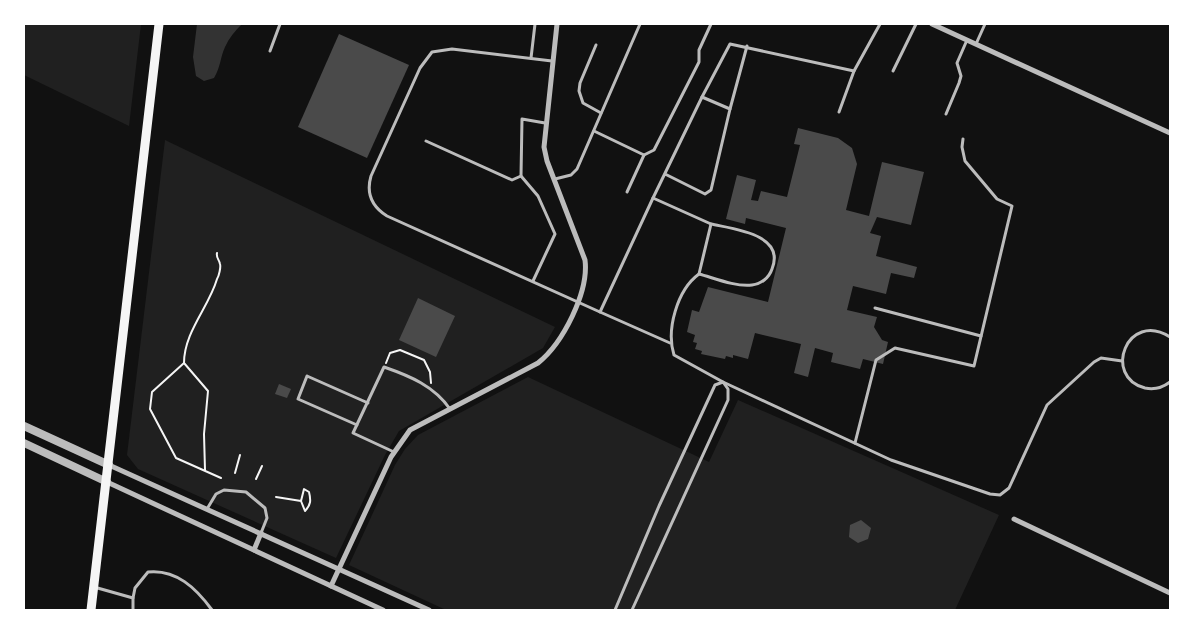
<svg xmlns="http://www.w3.org/2000/svg" width="1194" height="634" font-family="'Zilla Slab',serif">
  <style>
    .green { fill: #202020 }
    .water { fill: #333 }
    .building { fill: #4a4a4a }
    .lines { fill: none; stroke-linecap: round; stroke-linejoin: round }
    .path { stroke: #f5f5f5; stroke-width: 2 }
    .service { stroke: #bcbcbc; stroke-width: 3 }
    .minor { stroke: #bcbcbc; stroke-width: 5 }
    .tertiary { stroke: #bcbcbc; stroke-width: 8 }
    .secondary { stroke: #f5f5f5; stroke-width: 9 }
  </style>
  <rect width="100%" height="100%" fill="#111"/>
  <g class="green">
    <polygon points="24,24 141,24 129,126 24,75"/>
    <polygon points="165,140 555,327 543,348 399,431 385,455 336,558 138,469 127,455"/>
    <polygon points="528,377 709,462 738,400 999,515 955,610 446,610 349,565 395,465 405,449 418,435"/>
  </g>
  <path class="water" d="M197 24H242C235 31 229 38 225 47 220 58 221 66 214 78L204 81 196 76 193 57Z"/>
  <g class="building">
    <polygon points="339,34 409,65 367,158 298,127"/>
    <polygon points="798,128 838,138 852,148 857,164 846,210 869,216 882,162 924,172 911,225 877,217 870,233 881,236 876,256 917,267 914,278 891,273 886,294 853,286 847,310 877,317 874,327 882,340 888,342 883,364 863,359 860,369 831,362 833,353 815,348 808,377 794,373 801,344 755,333 748,359 733,355 733,358 726,356 725,359 701,354 702,351 695,349 697,343 693,342 695,335 687,332 692,310 699,312 708,287 768,302 786,228 746,218 745,224 726,219 737,175 756,180 751,200 758,201 761,191 787,197 800,145 794,144"/>
    <polygon points="418,298 455,316 436,357 399,340"/>
    <polygon points="279,384 291,389 287,398 275,394"/>
    <polygon points="861,520 871,528 868,539 858,543 849,537 850,525"/>
  </g>
  <g class="lines">
    <g class="path">
      <path d="M184 363C184 332 209 307 217 279 219 276 221 267 220 264 219 259 216 258 217 253"/>
      <polyline points="386,363 390,353 400,350 424,360 430,372 431,383"/>
      <polyline points="205,470 204,434 208,391 184,363 152,392 150,409 176,458 221,478"/>
      <polyline points="235,473 240,455"/>
      <polyline points="256,479 262,466"/>
      <path d="M276 497 301 501 305 511C311 505 311 500 309 492L304 489 301 501"/>
    </g>
    <g class="service">
      <polyline points="976,44 985,24"/>
      <polyline points="596,45 580,83 579,91 583,103 601,113"/>
      <polyline points="270,51 280,24"/>
      <polyline points="531,58 535,24"/>
      <path d="M552 61 452 49 432 52 420 68 371 176C366 193 371 206 387 216L600 312"/>
      <polyline points="893,71 916,24"/>
      <polyline points="702,97 730,44 854,71"/>
      <polyline points="730,109 747,46"/>
      <polyline points="839,112 854,71 880,24"/>
      <polyline points="946,114 959,83 961,76 957,63 967,40"/>
      <polyline points="594,131 644,155"/>
      <polyline points="426,141 512,180 521,176"/>
      <polyline points="555,179 571,175 577,169 640,24"/>
      <polyline points="627,192 644,155 654,150 699,62 699,50 711,24"/>
      <polyline points="653,198 702,97 730,109 711,190 705,194 665,174"/>
      <path d="M711 224C733 229 786 234 772 269 769 278 761 284 752 285 735 287 714 278 699 274Z"/>
      <path d="M699 274C677 290 666 330 674 355L723 382 891 460 990 494 1000 495 1009 488 1047 405 1094 362 1101 358 1122 361"/>
      <polyline points="533,281 555,234 538,196 521,176 522,119 545,123"/>
      <polyline points="875,308 981,336"/>
      <path d="M1170 337C1127 310 1102 377 1145 388 1154 390 1162 388 1170 382"/>
      <polyline points="670,343 600,312 653,198 711,224"/>
      <polyline points="357,425 298,399 307,376 368,403"/>
      <polyline points="855,443 876,360 895,348 974,366 1012,206 997,199 965,161 962,147 963,139"/>
      <path d="M394 452 353 433 384 367C410 376 434 386 450 409"/>
      <polyline points="207,509 216,494 224,490 246,492 265,508 267,518 261,533"/>
      <polyline points="94,587 133,598 133,610"/>
      <path d="M133 598 135 588 148 572C176 569 196 588 212 610"/>
      <polyline points="615,610 659,506 715,385 723,382 728,389 728,400 632,610"/>
    </g>
    <g class="minor">
      <polyline points="932,24 1170,133"/>
      <polyline points="109,465 429,610"/>
      <polyline points="107,482 383,610"/>
      <polyline points="1014,519 1170,593"/>
      <polyline points="254,550 261,533"/>
      <path d="M331 586 391 457 410 430 538 363C563 343 589 292 585 260L547 161 544 147 557 24"/>
    </g>
    <g class="tertiary">
      <polyline points="24,426 109,465"/>
      <polyline points="24,443 107,482"/>
    </g>
    <polyline class="secondary" points="91,610 159,24"/>
  </g>
  <rect width="1194" height="634" fill="none" stroke="#ffffff" stroke-width="50"/>
</svg>
